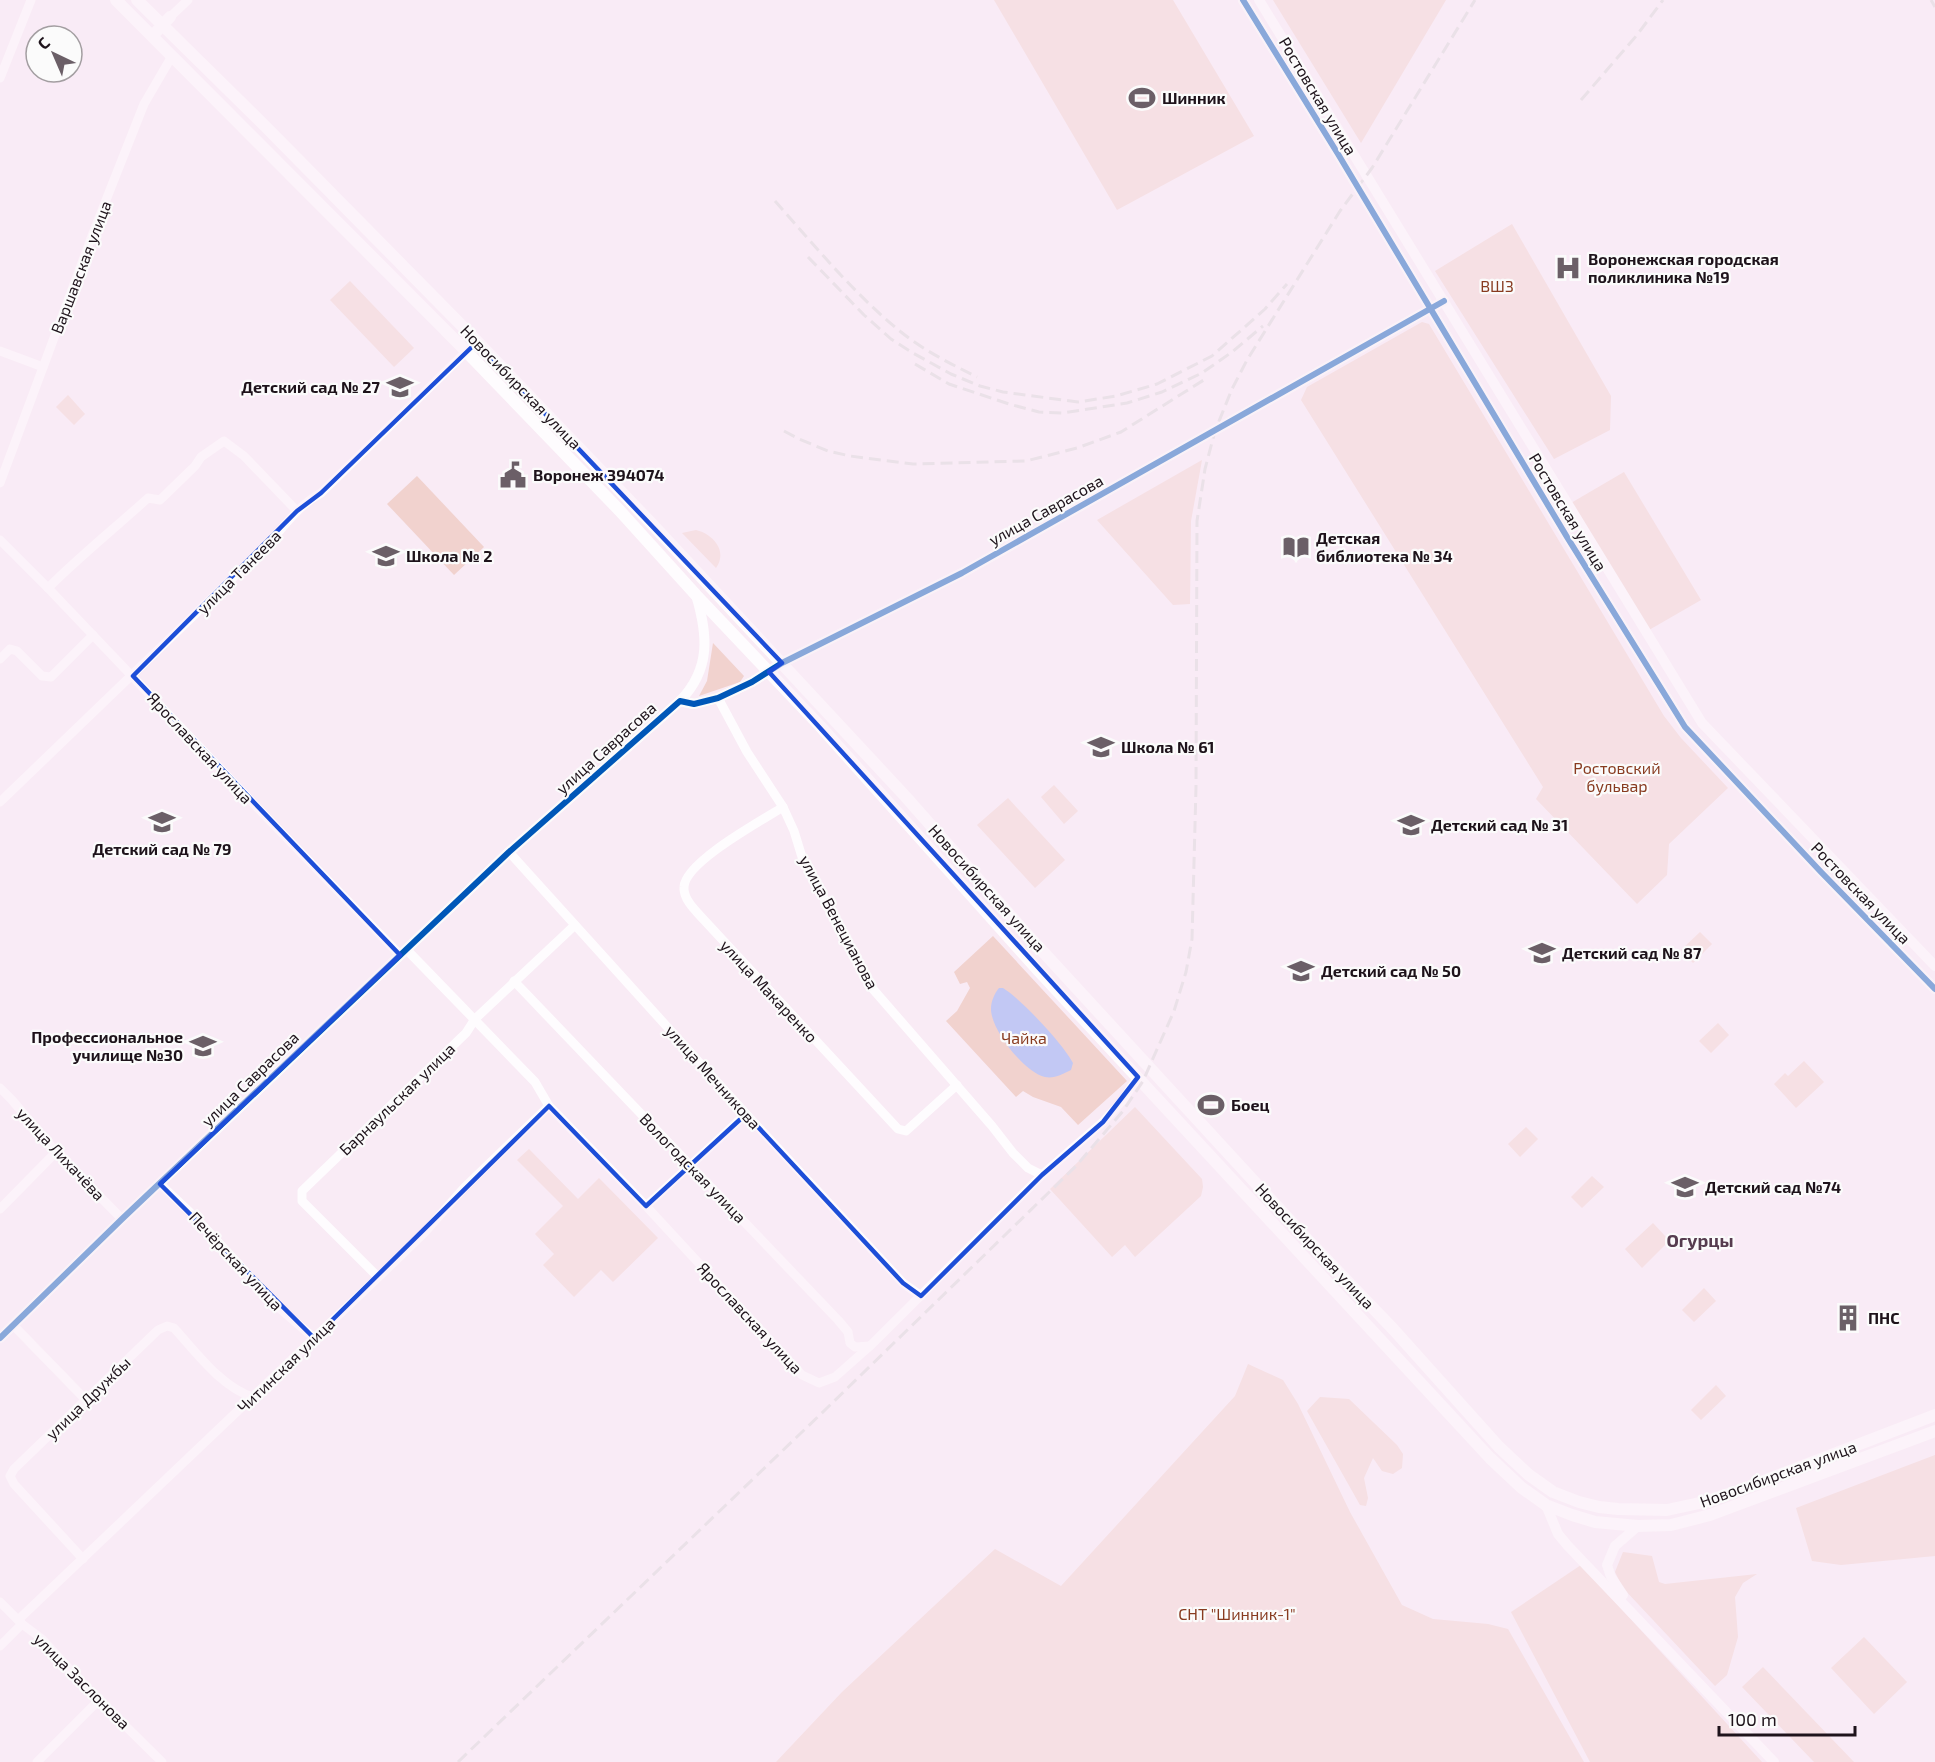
<svg xmlns="http://www.w3.org/2000/svg" width="1935" height="1762" font-family="'Exo 2',sans-serif">
  <style>
    .green { fill: #f1d2ce }
    .water { fill: #c2c8f4 }
    .lines { fill: none; stroke-linecap: round; stroke-linejoin: round }
    .minor { stroke: #fefcfe; stroke-width: 9 }
    .tertiary { stroke: #fefcfe; stroke-width: 10 }
    .secondary { stroke: #fefcfe; stroke-width: 12 }
    .rail { stroke: #d8d4d7; stroke-width: 3; stroke-dasharray: 12 6; stroke-linecap: butt }
    .cycleway-casing { stroke: #fbfbfb; stroke-width: 10 }
    .cycleway { stroke: #0057b8; stroke-width: 6 }
    .marked { fill: none; stroke: #1d4ed8; stroke-width: 4.5; stroke-linejoin: round }
    .labels { text-anchor: middle; stroke-width: 4.5; stroke-linejoin: round; paint-order: stroke }
    .street-label { font-size: 16px; fill: #1e131b; stroke: #fbfbfb }
    .poi-label { font-size: 16px; font-weight: bold; fill: #1e131b; stroke: #fbfbfb; text-anchor: start }
    .park-label { font-size: 16px; fill: #883b20; stroke: #fbfbfb }
    .neighbourhood-label { font-size: 18px; font-weight: bold; fill: #563c4f; stroke: #fbfbfb }
  </style>
  <rect width="100%" height="100%" fill="#f9ebf5"/>
  <g class="green">
    <polygon points="994,0 1173,0 1254,136 1117,210"/>
    <polygon points="1273,0 1446,0 1361,143"/>
    <polygon points="1512,224 1611,396 1610,430 1554,459 1435,271"/>
    <polygon points="350,281 414,348 394,367 330,300"/>
    <polygon points="1422,322 1429,324 1664,716 1681,738 1728,788 1669,844 1667,875 1637,904 1536,799 1543,787 1301,400 1307,387"/>
    <polygon points="68,395 85,414 74,425 56,407"/>
    <polygon points="1202,460 1191,521 1190,604 1173,605 1097,520"/>
    <polygon points="1624,472 1701,600 1649,630 1571,503"/>
    <polygon points="417,476 484,547 454,575 387,504"/>
    <path d="M696 530C713 534 728 551 716 568L682 533Z"/>
    <polygon points="713,643 744,676 740,682 699,696 707,681"/>
    <polygon points="1054,785 1078,811 1064,824 1041,797"/>
    <polygon points="1008,798 1065,860 1035,888 977,825"/>
    <polygon points="1700,932 1712,944 1693,963 1681,950"/>
    <polygon points="993,936 1127,1081 1078,1125 1061,1107 1033,1097 1023,1091 1016,1097 946,1021 957,1011 970,988 967,982 960,984 954,972"/>
    <polygon points="1718,1023 1729,1035 1711,1053 1699,1041"/>
    <polygon points="1804,1061 1824,1082 1796,1108 1774,1084 1785,1073 1788,1076"/>
    <polygon points="1135,1107 1202,1179 1203,1187 1201,1196 1135,1257 1125,1245 1112,1257 1050,1189"/>
    <polygon points="1526,1127 1538,1139 1520,1157 1508,1144"/>
    <polygon points="529,1149 578,1199 599,1178 658,1238 613,1282 601,1270 574,1297 543,1265 554,1254 535,1234 563,1206 517,1160"/>
    <polygon points="1592,1176 1604,1187 1582,1208 1571,1197"/>
    <polygon points="1653,1223 1666,1237 1665,1245 1642,1268 1625,1249"/>
    <polygon points="1704,1288 1716,1301 1694,1322 1682,1310"/>
    <polygon points="1248,1364 1283,1380 1298,1404 1350,1512 1402,1605 1433,1619 1488,1624 1508,1629 1584,1762 776,1762 842,1692 995,1549 1061,1586 1235,1396"/>
    <polygon points="1716,1385 1726,1396 1701,1420 1691,1410"/>
    <polygon points="1320,1397 1349,1399 1397,1445 1403,1454 1402,1468 1393,1474 1382,1471 1373,1458 1364,1478 1368,1498 1366,1506 1360,1505 1307,1411"/>
    <polygon points="1935,1455 1935,1556 1841,1565 1812,1561 1796,1508"/>
    <polygon points="1623,1552 1652,1556 1659,1582 1665,1584 1757,1574 1743,1583 1735,1597 1738,1637 1727,1675 1715,1686 1623,1588 1615,1572"/>
    <polygon points="1581,1565 1762,1762 1590,1762 1511,1612"/>
    <polygon points="1864,1637 1907,1682 1874,1714 1831,1668"/>
    <polygon points="1763,1667 1854,1762 1814,1762 1742,1687"/>
  </g>
  <path class="water" d="M999 988H1003C1021 999 1064 1045 1073 1063L1071 1070C1063 1074 1054 1079 1045 1077 1024 1072 991 1030 991 1009 991 1002 994 994 999 988Z"/>
  <g class="lines">
    <g class="minor">
      <polyline points="170,17 188,0"/>
      <polyline points="0,78 31,0"/>
      <polyline points="0,351 43,367"/>
      <polyline points="0,483 93,233 144,104 172,56"/>
      <polyline points="0,540 48,588 251,801 400,955"/>
      <path d="M48 588C80 556 115 528 148 498L160 500 195 466 201 457 224 441 244 456 297 511"/>
      <polyline points="0,659 10,649 17,651 42,676 51,677 93,635"/>
      <polyline points="718,698 747,752 783,807 794,831 802,857 872,988 992,1126 1013,1153 1028,1168 1042,1175"/>
      <path d="M0 802 269 543C285 525 299 505 321 493L471 347"/>
      <path d="M783 807C761 821 685 862 684 887 683 900 697 912 705 921L898 1129 906 1131 957 1085"/>
      <polyline points="509,852 746,1114 903,1283 921,1296"/>
      <polyline points="406,949 535,1082 549,1106 646,1206 802,1375 819,1383 835,1377 870,1346 1042,1175 1103,1122 1122,1101 1138,1077"/>
      <polyline points="514,981 838,1320 848,1332 850,1343 855,1347 870,1346"/>
      <polyline points="0,1088 12,1100 56,1152 122,1219"/>
      <polyline points="160,1184 196,1218 277,1306 314,1338"/>
      <polyline points="646,1206 746,1114"/>
      <polyline points="0,1209 56,1152"/>
      <polyline points="378,1277 302,1201 302,1191 466,1033 475,1019 575,925"/>
      <polyline points="13,1325 86,1400"/>
      <path d="M83 1559 14 1484 10 1476 14 1469 158 1330 167 1326 174 1328C195 1351 222 1388 253 1397"/>
      <polyline points="0,1602 22,1624 42,1639 85,1686 162,1762"/>
      <polyline points="18,1620 388,1268 425,1232 464,1188 549,1106"/>
      <polyline points="0,1646 22,1624"/>
      <polyline points="37,1762 100,1699"/>
    </g>
    <g class="tertiary">
      <polyline points="1243,0 1338,154 1567,537 1685,727 1821,872 1935,989"/>
      <polyline points="1259,0 1702,723 1935,966"/>
      <path d="M680 701C711 669 708 635 696 595"/>
      <polyline points="0,1338 122,1219 509,852 680,701 694,704 718,698 752,682 782,663 962,573 1444,301"/>
      <polyline points="1546,1505 1558,1534 1568,1546 1774,1762"/>
      <polyline points="1623,1595 1611,1577 1607,1565 1615,1546 1638,1526"/>
    </g>
    <g class="secondary">
      <polyline points="116,0 459,344 620,511 696,595 820,726 1037,969 1490,1458 1522,1488 1546,1505 1572,1515 1595,1522 1638,1526 1671,1525 1710,1515 1935,1431"/>
      <polyline points="137,0 265,126 470,334 652,524 905,796 1024,931 1307,1239 1394,1330 1499,1447 1529,1475 1553,1492 1579,1502 1599,1507 1618,1509 1667,1510 1704,1502 1735,1492 1935,1415"/>
      <polyline points="156,32 170,17"/>
    </g>
    <g class="rail">
      <polyline points="1931,0 1935,7"/>
      <polyline points="1581,100 1637,35 1663,0"/>
      <path d="M775 201C815 246 854 294 901 332 923 350 951 364 977 377"/>
      <polyline points="808,257 864,315 891,339 913,353 951,374 980,386 1003,392 1078,402 1116,396 1157,384 1212,356 1265,309 1287,284"/>
      <polyline points="915,364 949,384 1009,404 1039,412 1063,413 1127,403 1162,392 1202,373 1232,352 1263,326"/>
      <polyline points="784,431 799,439 828,451 850,456 913,464 1026,461 1077,448 1121,432 1207,378"/>
      <polyline points="458,1762 826,1409 1076,1166 1123,1111 1143,1081 1174,1011 1186,972 1192,939 1196,787 1197,521 1205,469 1215,431 1232,389 1247,360 1340,211 1372,168 1475,0"/>
    </g>
    <g class="cycleway-casing">
      <g id="cycleway">
        <polyline points="1243,0 1338,154 1567,537 1685,727 1821,872 1935,989"/>
        <polyline points="0,1338 122,1219 509,852 680,701 694,704 718,698 752,682 782,663 962,573 1444,301"/>
      </g>
    </g>
    <use href="#cycleway" class="cycleway"/>
  </g>
  <path d="M0 0H1935V1762H0ZM477 342 782 663 769 672 1138 1077 1103 1122 1042 1175 921 1296 903 1283 746 1114 646 1206 549 1106 314 1338 160 1184 400 955 133 676 297 511 321 493Z" fill="#f9ebf5" fill-opacity=".55" fill-rule="evenodd"/>
  <path class="marked" d="M477 342 782 663 769 672 1138 1077 1103 1122 1042 1175 921 1296 903 1283 746 1114 646 1206 549 1106 314 1338 160 1184 400 955 133 676 297 511 321 493Z"/>
  <defs>
    <g id="stadium-bare" transform="scale(2.07)"><path d="M0-5a6.5 5 0 1 0 0 10a6.5 5 0 1 0 0-10ZM-3.5-1.8h7v3.6h-7Z" fill="#6b5f67" stroke="#fbfbfb" stroke-width="2.5" paint-order="stroke"/></g>
    <g id="hospital-bare" transform="scale(2.07)"><path d="M-5-5h3v3.5h4V-5h3V5h-3V1.5h-4V5h-3Z" fill="#6b5f67" stroke="#fbfbfb" stroke-width="2.5" paint-order="stroke"/></g>
    <g id="school-bare" transform="scale(2.07)"><path d="M0-5L7-2L0 1L-7-2ZM-4 1L0 2.5L4 1V4Q0 6-4 4Z" fill="#6b5f67" stroke="#fbfbfb" stroke-width="2.5" paint-order="stroke"/></g>
    <g id="civic-bare" transform="scale(2.07)"><path d="M-.6-6.5H3V-4.5H.6V-3L4-1V1h2V6H-6V1h2V-1L-.6-3ZM-1.2 2.5V6h2.4V2.5Z" fill="#6b5f67" stroke="#fbfbfb" stroke-width="2.5" paint-order="stroke"/></g>
    <g id="library-bare" transform="scale(2.07)"><path d="M-6-4Q-3-5.5-.7-3.5V5Q-3 3-6 4ZM6-4Q3-5.5 .7-3.5V5Q3 3 6 4Z" fill="#6b5f67" stroke="#fbfbfb" stroke-width="2.5" paint-order="stroke"/></g>
    <g id="university-bare" transform="scale(2.07)"><path d="M0-5L7-2L0 1L-7-2ZM-4 1L0 2.5L4 1V4Q0 6-4 4Z" fill="#6b5f67" stroke="#fbfbfb" stroke-width="2.5" paint-order="stroke"/></g>
    <g id="building-bare" transform="scale(2.07)"><path d="M-4-6H4V6H1V3H-1V6H-4ZM-2.5-4.3h1.7v1.8h-1.7ZM.8-4.3h1.7v1.8H.8ZM-2.5-1h1.7V.8h-1.7ZM.8-1h1.7V.8H.8Z" fill="#6b5f67" stroke="#fbfbfb" stroke-width="2.5" paint-order="stroke"/></g>
  </defs>
  <g fill-rule="evenodd">
    <use href="#stadium-bare" x="1142" y="98"/>
    <use href="#hospital-bare" x="1568" y="268"/>
    <use href="#school-bare" x="400" y="387"/>
    <use href="#civic-bare" x="513" y="475"/>
    <use href="#library-bare" x="1296" y="547"/>
    <use href="#school-bare" x="386" y="556"/>
    <use href="#school-bare" x="1101" y="747"/>
    <use href="#school-bare" x="162" y="822"/>
    <use href="#school-bare" x="1411" y="825"/>
    <use href="#school-bare" x="1542" y="953"/>
    <use href="#school-bare" x="1301" y="971"/>
    <use href="#university-bare" x="203" y="1046"/>
    <use href="#stadium-bare" x="1211" y="1105"/>
    <use href="#school-bare" x="1685" y="1187"/>
    <use href="#building-bare" x="1848" y="1318"/>
  </g>
  <g class="labels">
    <g class="street-label">
      <text transform="translate(1318 96) rotate(59)" y="6">Ростовская улица</text>
      <text transform="translate(81 267) rotate(-69)" y="6">Варшавская улица</text>
      <text transform="translate(521 387) rotate(46)" y="6">Новосибирская улица</text>
      <text transform="translate(1046 510) rotate(-29)" y="6">улица Саврасова</text>
      <text transform="translate(1568 512) rotate(59)" y="6">Ростовская улица</text>
      <text transform="translate(239 572) rotate(-45)" y="6">улица Танеева</text>
      <text transform="translate(200 748) rotate(47)" y="6">Ярославская улица</text>
      <text transform="translate(606 748) rotate(-42)" y="6">улица Саврасова</text>
      <text transform="translate(987 888) rotate(48)" y="6">Новосибирская улица</text>
      <text transform="translate(1861 893) rotate(46)" y="6">Ростовская улица</text>
      <text transform="translate(839 922) rotate(62)" y="6">улица Венецианова</text>
      <text transform="translate(769 991) rotate(47)" y="6">улица Макаренко</text>
      <text transform="translate(713 1077) rotate(48)" y="6">улица Мечникова</text>
      <text transform="translate(250 1079) rotate(-44)" y="6">улица Саврасова</text>
      <text transform="translate(397 1099) rotate(-44)" y="6">Барнаульская улица</text>
      <text transform="translate(61 1154) rotate(47)" y="6">улица Лихачёва</text>
      <text transform="translate(693 1168) rotate(46)" y="6">Вологодская улица</text>
      <text transform="translate(1315 1246) rotate(47)" y="6">Новосибирская улица</text>
      <text transform="translate(236 1261) rotate(47)" y="6">Печёрская улица</text>
      <text transform="translate(750 1318) rotate(47)" y="6">Ярославская улица</text>
      <text transform="translate(286 1365) rotate(-44)" y="6">Читинская улица</text>
      <text transform="translate(88 1398) rotate(-44)" y="6">улица Дружбы</text>
      <text transform="translate(1778 1474) rotate(-20)" y="6">Новосибирская улица</text>
      <text transform="translate(82 1681) rotate(45)" y="6">улица Заслонова</text>
    </g>
    <g class="poi-label">
      <text x="1162" y="104">Шинник</text>
      <text x="1588" y="265">Воронежская городская<tspan x="1588" dy="18">поликлиника №19</tspan></text>
      <text x="380" y="393" text-anchor="end">Детский сад № 27</text>
      <text x="533" y="481">Воронеж 394074</text>
      <text x="1316" y="544">Детская<tspan x="1316" dy="18">библиотека № 34</tspan></text>
      <text x="406" y="562">Школа № 2</text>
      <text x="1121" y="753">Школа № 61</text>
      <text x="1431" y="831">Детский сад № 31</text>
      <text x="162" y="855" text-anchor="middle">Детский сад № 79</text>
      <text x="1562" y="959">Детский сад № 87</text>
      <text x="1321" y="977">Детский сад № 50</text>
      <text x="183" y="1043" text-anchor="end">Профессиональное<tspan x="183" dy="18">училище №30</tspan></text>
      <text x="1231" y="1111">Боец</text>
      <text x="1705" y="1193">Детский сад №74</text>
      <text x="1868" y="1324">ПНС</text>
    </g>
    <g class="park-label">
      <text x="1497" y="292">ВШЗ</text>
      <text x="1617" y="774">Ростовский<tspan x="1617" dy="18">бульвар</tspan></text>
      <text x="1024" y="1044">Чайка</text>
      <text x="1237" y="1620">СНТ "Шинник-1"</text>
    </g>
    <g class="neighbourhood-label">
      <text x="1700" y="1247">Огурцы</text>
    </g>
  </g>
  <g transform="translate(54 54) rotate(316)"><circle r="28" fill="#fbfbfb" stroke="#a39ea1" stroke-width="1.5"/>
  <path d="M0-4.5L10 22L0 15L-10 22Z" fill="#6b5f67"/>
  <text y="-9" font-size="16" font-weight="bold" text-anchor="middle" fill="#1e131b">С</text>
  </g>
  <path d="M1719 1726v9h136v-9" fill="none" stroke="#1e131b" stroke-width="3"/>
  <text x="1728" y="1726" font-size="18" fill="#1e131b" stroke="#fbfbfb" stroke-width="4.5" paint-order="stroke">100 m</text>
</svg>
